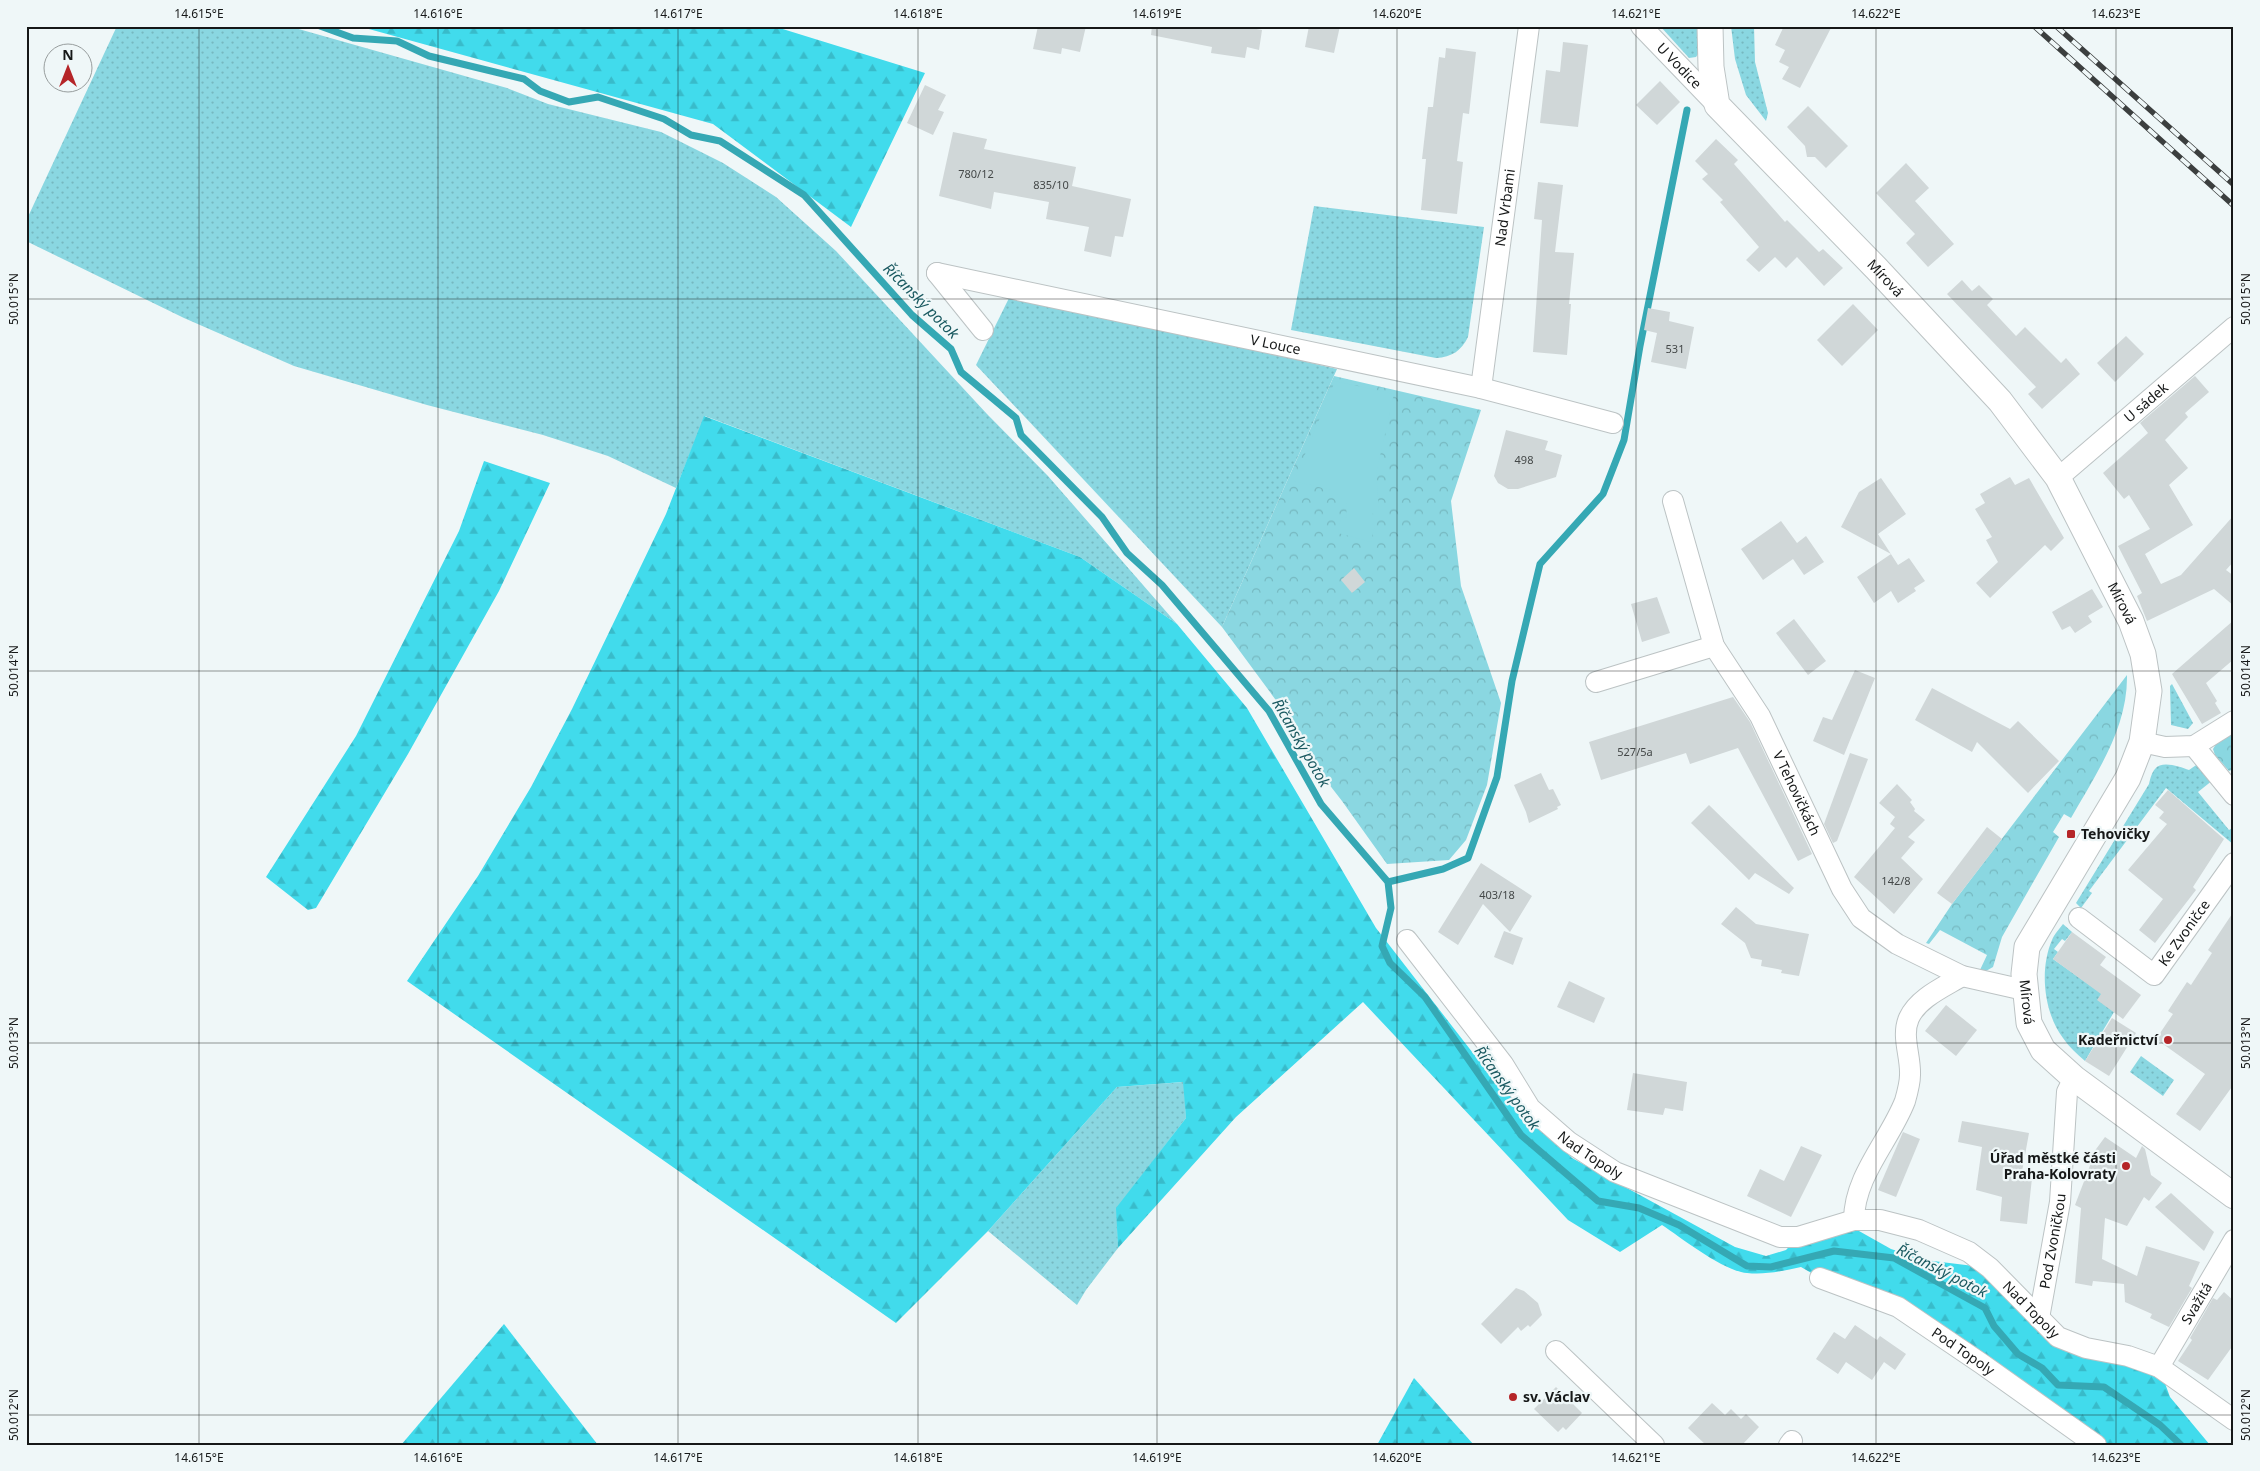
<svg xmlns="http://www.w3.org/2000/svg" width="2260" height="1471" font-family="'Noto Sans',sans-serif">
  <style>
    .grass { fill: url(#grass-dots) }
    .forest { fill: url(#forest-firs) }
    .park { fill: url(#park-crowns) }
    .pitch { fill: #8ad7e1 }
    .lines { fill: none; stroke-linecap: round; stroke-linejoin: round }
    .stream { stroke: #35a8b4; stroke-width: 7 }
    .building { fill: #d0d7d8 }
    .minor-casing { stroke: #bcc3c4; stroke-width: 22 }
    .tertiary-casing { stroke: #bcc3c4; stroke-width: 27 }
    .minor { stroke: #fff; stroke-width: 20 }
    .tertiary { stroke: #fff; stroke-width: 25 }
    .rail-casing { stroke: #3c3f3f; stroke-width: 5.5 }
    .rail { stroke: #eff7f8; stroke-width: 4; stroke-dasharray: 11; stroke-linecap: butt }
    .ticks { fill: none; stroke: #161818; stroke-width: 1; stroke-opacity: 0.45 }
    .poi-dot { fill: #b52528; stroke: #eff7f8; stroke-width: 2 }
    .labels { text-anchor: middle; stroke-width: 4.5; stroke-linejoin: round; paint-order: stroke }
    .number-label { font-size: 11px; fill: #444848 }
    .street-label { font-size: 14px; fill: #161818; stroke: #eff7f8 }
    .poi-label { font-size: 14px; font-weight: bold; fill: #161818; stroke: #eff7f8; text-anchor: start }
    .water-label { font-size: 15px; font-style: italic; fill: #1a5960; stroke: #eff7f8 }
    .neatline { fill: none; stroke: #161818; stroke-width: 2 }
    .ticks-label { font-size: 12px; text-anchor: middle; fill: #161818 }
  </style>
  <defs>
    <pattern id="grass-dots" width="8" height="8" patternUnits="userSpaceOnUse" patternTransform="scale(1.25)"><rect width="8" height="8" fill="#8ad7e1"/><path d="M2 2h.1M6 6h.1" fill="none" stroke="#76b8c0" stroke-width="1.8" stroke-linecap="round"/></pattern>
    <pattern id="forest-firs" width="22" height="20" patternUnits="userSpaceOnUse" patternTransform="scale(1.25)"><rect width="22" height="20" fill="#41dbec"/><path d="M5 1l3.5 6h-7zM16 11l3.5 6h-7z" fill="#38bbca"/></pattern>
    <pattern id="park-crowns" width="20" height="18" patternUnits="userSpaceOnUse" patternTransform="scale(1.25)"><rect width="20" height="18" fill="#8ad7e1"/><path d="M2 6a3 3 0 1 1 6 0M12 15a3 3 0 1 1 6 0" fill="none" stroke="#76b8c0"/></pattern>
  </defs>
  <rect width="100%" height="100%" fill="#eff7f8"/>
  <g class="grass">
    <polygon points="117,26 288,26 507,88 548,104 661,132 723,163 776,197 836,251 987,414 1048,476 1177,624 1080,557 705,416 676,488 608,456 543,435 427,405 294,366 184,318 26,241 26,221"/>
    <polygon points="1660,26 1697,26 1698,54 1696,57 1689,58"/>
    <polygon points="1731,26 1754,26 1755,62 1768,113 1766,121 1746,95 1735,59"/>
    <path d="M1314 206 1484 227 1468 337C1461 351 1452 357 1436 358L1291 330Z"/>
    <polygon points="1011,294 1337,369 1222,627 976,365"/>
    <polygon points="2172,684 2193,723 2188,729 2171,725 2170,686"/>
    <path d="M2205 759 2218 776 2198 792 2229 830 2234 827V845L2166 788 2089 891 2092 893 2081 908 2076 903 2149 784C2150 779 2152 772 2155 769 2162 760 2180 767 2189 770Z"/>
    <path d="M2063 924 2072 932 2065 941 2062 939 2054 949 2058 952 2053 959 2101 993 2114 1012 2085 1061C2077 1054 2069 1047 2063 1038 2044 1013 2039 970 2052 940 2054 935 2059 929 2063 924Z"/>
    <polygon points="2141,1056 2174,1080 2163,1096 2130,1072"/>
    <polygon points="1184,1082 1186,1118 1117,1208 1118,1248 1086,1290 1077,1305 988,1231 1117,1087"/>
  </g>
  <g class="forest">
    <polygon points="358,26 773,26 925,73 851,227 713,124"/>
    <path d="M704 416 1080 557 1177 624 1247 708 1376 928 1476 1057 1572 1158 1735 1247 1766 1256 1786 1250 1798 1237 1831 1226 1859 1231 1891 1249 1925 1260 1990 1268 2058 1337 2159 1367 2170 1397 2210 1445H2096L1898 1307 1820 1278 1801 1267C1783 1271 1765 1275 1747 1273 1723 1271 1683 1239 1662 1225L1620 1252 1568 1220 1363 1002 1236 1117 1118 1248 1116 1208 1186 1118 1183 1082 1117 1087 988 1231 896 1323 407 981 478 876 531 787 572 709 666 514Z"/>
    <polygon points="484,461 550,483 499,591 408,754 316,908 308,910 266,877 356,736 459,531"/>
    <polygon points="504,1324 598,1445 401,1445"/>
    <polygon points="1414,1378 1474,1445 1377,1445"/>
  </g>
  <g class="park">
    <polygon points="1334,376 1481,410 1451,501 1461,586 1501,703 1487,785 1466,840 1449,860 1387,864 1342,801 1318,770 1278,703 1222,627"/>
    <path d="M2127 675C2128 728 2096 774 2071 818L2064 814 2053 832 2059 837 2002 937 1993 967 1986 971 1980 970 1987 955 1940 930 1929 944 1926 943 1952 904Z"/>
    <polygon points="2234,732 2234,769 2229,771 2215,755 2213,749 2216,744"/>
  </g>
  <polygon class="pitch" points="1335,381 1394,394 1376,474 1379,509 1373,513 1370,523 1375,525 1371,542 1338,533 1341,517 1346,518 1347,503 1331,490 1294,481"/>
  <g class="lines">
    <g class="stream">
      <polyline points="320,26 353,38 397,41 429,56 524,79 540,91 569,102 598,97 664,119 691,135 720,141 804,195 912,315 951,349 961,372 1016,418 1021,435 1102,517 1127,553 1162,585 1269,711 1321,804 1388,882 1391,908 1382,946 1390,963 1425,997 1521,1135 1598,1201 1639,1208 1679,1225 1747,1266 1771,1267 1834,1251 1894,1258 1985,1308 1994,1326 2018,1354 2042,1368 2058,1385 2104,1387 2160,1425 2181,1445"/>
      <polyline points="1388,882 1443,869 1468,858 1497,777 1512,681 1540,564 1603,494 1624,440 1640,346 1687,110"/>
    </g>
  </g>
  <g class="building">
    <polygon points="1038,26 1086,26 1080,52 1062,48 1061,54 1033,49"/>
    <polygon points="1152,26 1252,26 1251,28 1262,30 1259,50 1247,47 1245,58 1211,53 1212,47 1151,35"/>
    <polygon points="1309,26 1340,26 1334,53 1305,47"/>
    <polygon points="1784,26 1832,26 1800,88 1782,79 1789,67 1779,62 1785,50 1775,45"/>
    <polygon points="1563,42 1588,45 1578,127 1540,123 1546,70 1560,72"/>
    <polygon points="1446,48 1476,52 1469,114 1463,113 1457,161 1463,162 1457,214 1421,210 1426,159 1422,159 1428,107 1433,107 1439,57 1445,58"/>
    <polygon points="1660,81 1680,102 1657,125 1636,105"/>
    <polygon points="925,85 946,95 938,110 944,112 933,135 907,123"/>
    <polygon points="1808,106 1848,146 1826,168 1815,157 1807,157 1805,146 1787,127"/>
    <polygon points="953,132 987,139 984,149 1076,167 1072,186 1131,199 1123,237 1115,236 1111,257 1084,251 1089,227 1046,219 1049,202 994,192 991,209 939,196"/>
    <polygon points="1716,139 1738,160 1734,164 1785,222 1787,220 1819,252 1823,249 1843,268 1824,286 1797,257 1786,268 1775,257 1759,272 1746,260 1759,247 1720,202 1723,200 1702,179 1708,174 1695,161"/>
    <polygon points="1906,163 1929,188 1915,201 1954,244 1928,267 1906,243 1915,234 1876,193"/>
    <polygon points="1538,182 1563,185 1555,252 1574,253 1569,304 1571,304 1567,355 1533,352 1542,220 1534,219"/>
    <polygon points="1962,280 1972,291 1979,285 1993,299 1987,305 2016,336 2025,327 2061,363 2066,358 2080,374 2042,409 2028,394 2036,387 1947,294"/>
    <polygon points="1853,304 1878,330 1842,366 1817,340"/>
    <polygon points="1648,308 1670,312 1669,321 1694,327 1686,369 1651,362 1657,333 1644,330"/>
    <polygon points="2126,336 2144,354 2115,382 2097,363"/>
    <polygon points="2195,376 2209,392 2185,413 2188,417 2165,440 2188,468 2169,485 2193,525 2145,554 2161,584 2181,575 2234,515 2234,561 2226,570 2234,576 2234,606 2214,589 2147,621 2137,596 2142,593 2118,546 2150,529 2129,495 2124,499 2103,473 2148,433 2140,423"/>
    <polygon points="1506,430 1548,441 1545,450 1562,455 1556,477 1518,489 1508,489 1498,483 1494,476"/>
    <polygon points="2010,477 2015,485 2029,478 2064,538 2051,551 2045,545 1990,598 1976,583 1998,562 1986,540 1992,537 1975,509 1985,503 1980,494"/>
    <polygon points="1881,478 1906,514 1878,534 1898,565 1909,558 1925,581 1914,588 1916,591 1898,603 1891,591 1874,603 1857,577 1891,554 1841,527 1859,492"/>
    <polygon points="1781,521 1797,543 1806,536 1824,562 1804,575 1793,559 1763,580 1741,549"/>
    <polygon points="1354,568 1365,582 1352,593 1341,580"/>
    <polygon points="2092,589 2103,607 2088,616 2092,622 2075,633 2070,626 2062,630 2052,612"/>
    <polygon points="1657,597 1670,633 1642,642 1631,604"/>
    <polygon points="1794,619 1826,661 1808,675 1776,633"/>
    <polygon points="2234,620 2234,659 2206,683 2217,701 2215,703 2221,713 2202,724 2172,674"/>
    <polygon points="1855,670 1875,678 1844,755 1813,741 1823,717 1832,720"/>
    <polygon points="1932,688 2010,729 2018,721 2059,761 2028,793 1977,742 1972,752 1915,720"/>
    <polygon points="1733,697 1750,722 1812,854 1798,861 1738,748 1690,764 1686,753 1601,780 1589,742"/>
    <polygon points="1850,753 1868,759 1837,841 1833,843 1824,824"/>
    <polygon points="1541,773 1549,790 1553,789 1561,805 1557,807 1558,809 1529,823 1526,812 1514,785"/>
    <polygon points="1897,784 1912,800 1910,802 1915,809 1914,811 1925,820 1908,837 1915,842 1901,858 1923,879 1894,914 1854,877 1895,828 1890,824 1895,817 1879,803"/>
    <polygon points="2168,790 2224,839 2193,887 2196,890 2155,943 2139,930 2163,899 2128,870 2167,824 2159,818 2164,812 2155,805"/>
    <polygon points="1709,805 1794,888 1789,894 1755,873 1749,880 1691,823"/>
    <polygon points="1987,827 2002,839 1952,904 1937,893"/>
    <polygon points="1481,863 1532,896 1510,932 1483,904 1458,945 1438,932"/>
    <polygon points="1736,907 1756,924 1809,934 1799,976 1781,973 1782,970 1761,966 1762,960 1751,958 1745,943 1721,924"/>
    <polygon points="2234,911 2234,1084 2200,1131 2176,1114 2205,1074 2156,1039 2173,1014 2168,1011 2187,982 2191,985 2212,953 2208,950"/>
    <polygon points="1504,931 1523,938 1513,965 1494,957"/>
    <polygon points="2072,932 2106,957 2100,965 2141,995 2123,1019 2097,1000 2101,994 2053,959"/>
    <polygon points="1569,981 1605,998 1594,1023 1557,1007"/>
    <polygon points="1946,1005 1977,1030 1956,1056 1925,1031"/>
    <polygon points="2112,1018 2136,1033 2109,1076 2085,1061"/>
    <polygon points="1633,1073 1687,1082 1683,1111 1665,1108 1663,1115 1627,1110"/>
    <polygon points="1962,1121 2029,1133 2021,1177 2032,1178 2027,1224 2000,1221 2002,1197 1976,1190 1982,1147 1958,1142"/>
    <polygon points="1903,1132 1920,1139 1896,1197 1878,1190"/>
    <polygon points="2105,1137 2136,1158 2142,1146 2145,1149 2151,1175 2162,1183 2149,1201 2144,1197 2127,1226 2105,1218 2102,1259 2137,1276 2146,1246 2200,1262 2189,1286 2192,1288 2169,1327 2150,1318 2152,1314 2125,1302 2124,1284 2093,1281 2092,1286 2075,1283 2081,1208 2075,1205 2091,1163 2088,1160"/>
    <polygon points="1801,1146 1822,1155 1791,1217 1747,1196 1760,1169 1784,1181"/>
    <polygon points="2171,1193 2214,1232 2204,1251 2155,1207"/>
    <polygon points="1516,1288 1524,1291 1538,1303 1542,1315 1530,1327 1528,1325 1521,1331 1518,1327 1501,1344 1481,1324"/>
    <polygon points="2224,1292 2234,1301 2234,1344 2208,1380 2178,1361 2192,1340 2190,1338 2213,1298 2217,1300"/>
    <polygon points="1855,1325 1877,1340 1880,1336 1906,1354 1895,1370 1884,1362 1872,1380 1846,1362 1838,1374 1816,1359 1834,1332 1845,1339"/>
    <polygon points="1556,1387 1582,1413 1566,1430 1563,1427 1558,1432 1534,1409"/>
    <polygon points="1712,1403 1725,1415 1731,1409 1741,1419 1746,1414 1759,1427 1742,1445 1706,1445 1688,1428"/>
  </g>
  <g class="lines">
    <g class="minor-casing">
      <g id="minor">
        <path id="s1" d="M1641 26 1717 105"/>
        <path id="s2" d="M937 273 1481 388 1613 423"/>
        <polyline points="937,273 983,330"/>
        <path id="s3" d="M1481 388 1529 26"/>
        <path id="s4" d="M2058 478 2234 327"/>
        <path id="s5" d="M1673 501 1714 646 1760 716 1842 889 1861 918 1897 944 1962 976 2024 990"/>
        <polyline points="1596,682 1714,646"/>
        <polyline points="2142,742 2165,747 2194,746 2234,721"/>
        <polyline points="2194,746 2234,795"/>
        <path id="s6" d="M2079 918 2154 975 2234 863"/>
        <path id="s7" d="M1407 940 1503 1064 1530 1108 1569 1142 1615 1172 1780 1237H1798L1854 1220H1880L1919 1230 1969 1252 1990 1268 2058 1337 2086 1348 2128 1356 2159 1367 2234 1420"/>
        <path d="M1854 1220C1854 1176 1890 1140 1905 1101 1907 1094 1910 1083 1910 1075 1911 1056 1901 1036 1909 1018 1918 998 1944 987 1962 976"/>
        <path id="s8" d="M1820 1278 1898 1307 1982 1364 2096 1445"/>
        <path id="s9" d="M2039 1318 2060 1202 2067 1092 2074 1078"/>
        <polyline points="1556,1351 1654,1445"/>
        <path id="s10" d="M2159 1367 2234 1240"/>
        <polyline points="1789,1445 1792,1441"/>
      </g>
    </g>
    <g class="tertiary-casing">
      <g id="tertiary">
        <path id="s11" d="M1710 26 1711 67 1717 105 1876 268 2000 401 2058 478 2131 621 2143 654 2149 691 2142 742 2128 778 2027 947 2024 974 2029 1023 2043 1050 2074 1078 2234 1196"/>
      </g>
    </g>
    <use href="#minor" class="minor"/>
    <use href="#tertiary" class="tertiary"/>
    <g class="rail-casing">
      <g id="rail">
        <polyline points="2034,26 2234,206"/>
        <polyline points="2056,26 2234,185"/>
      </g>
    </g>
    <use href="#rail" class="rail"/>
  </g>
  <path class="ticks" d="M199 26V1445M438 26V1445M678 26V1445M918 26V1445M1157 26V1445M1397 26V1445M1636 26V1445M1876 26V1445M2116 26V1445M26 299H2234M26 671H2234M26 1043H2234M26 1415H2234"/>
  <g class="poi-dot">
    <rect x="2066" y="829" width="10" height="10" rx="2.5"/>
    <circle cx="2168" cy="1040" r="5"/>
    <circle cx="2126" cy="1166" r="5"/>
    <circle cx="1513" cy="1397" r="5"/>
  </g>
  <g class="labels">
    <g class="number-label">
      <text x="976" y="178">780/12</text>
      <text x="1051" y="189">835/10</text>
      <text x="1675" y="353">531</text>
      <text x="1524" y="464">498</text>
      <text x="1635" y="756">527/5a</text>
      <text x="1896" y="885">142/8</text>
      <text x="1497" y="899">403/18</text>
    </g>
    <g class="street-label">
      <text dy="5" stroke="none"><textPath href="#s1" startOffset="55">U Vodice</textPath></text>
      <text dy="5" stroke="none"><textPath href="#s3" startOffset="182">Nad Vrbami</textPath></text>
      <text dy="5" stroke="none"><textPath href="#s11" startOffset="321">Mírová</textPath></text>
      <text dy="5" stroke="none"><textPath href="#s2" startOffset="346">V Louce</textPath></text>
      <text dy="5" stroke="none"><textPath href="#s4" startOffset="116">U sádek</textPath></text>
      <text dy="5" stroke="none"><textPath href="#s11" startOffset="726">Mírová</textPath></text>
      <text dy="5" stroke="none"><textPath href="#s5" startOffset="320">V Tehovičkách</textPath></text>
      <text dy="5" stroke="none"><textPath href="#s6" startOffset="146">Ke Zvoničce</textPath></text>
      <text dy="5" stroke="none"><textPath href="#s11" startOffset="1161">Mírová</textPath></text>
      <text dy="5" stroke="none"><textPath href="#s7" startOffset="285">Nad Topoly</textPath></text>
      <text dy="5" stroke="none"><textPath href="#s9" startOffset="78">Pod Zvoničkou</textPath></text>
      <text dy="5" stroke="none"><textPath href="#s10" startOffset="74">Svažitá</textPath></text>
      <text dy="5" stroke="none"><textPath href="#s7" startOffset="775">Nad Topoly</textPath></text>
      <text dy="5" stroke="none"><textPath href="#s8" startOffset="162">Pod Topoly</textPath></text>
    </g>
    <g class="poi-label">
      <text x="2081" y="839">Tehovičky</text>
      <text x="2158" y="1045" text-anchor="end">Kadeřnictví</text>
      <text x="2116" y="1163" text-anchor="end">Úřad městké části<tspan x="2116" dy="16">Praha-Kolovraty</tspan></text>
      <text x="1523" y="1402">sv. Václav</text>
    </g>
    <g class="water-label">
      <text transform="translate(921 301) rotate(45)" y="5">Říčanský potok</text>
      <text transform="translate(1301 743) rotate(60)" y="5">Říčanský potok</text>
      <text transform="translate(1507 1088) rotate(54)" y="5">Říčanský potok</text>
      <text transform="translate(1942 1271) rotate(27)" y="5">Říčanský potok</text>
    </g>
  </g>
  <rect width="2260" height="1471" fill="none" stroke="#eff7f8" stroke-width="55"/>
  <g transform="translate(68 68)"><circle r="24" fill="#eff7f8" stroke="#989e9e"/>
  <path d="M0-4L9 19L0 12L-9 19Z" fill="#b52528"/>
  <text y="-8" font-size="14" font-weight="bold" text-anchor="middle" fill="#161818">N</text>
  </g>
  <rect x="28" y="28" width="2204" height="1416" class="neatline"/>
  <g class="ticks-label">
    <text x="199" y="18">14.615°E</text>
    <text x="438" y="18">14.616°E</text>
    <text x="678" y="18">14.617°E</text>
    <text x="918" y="18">14.618°E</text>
    <text x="1157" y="18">14.619°E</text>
    <text x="1397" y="18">14.620°E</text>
    <text x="1636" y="18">14.621°E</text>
    <text x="1876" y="18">14.622°E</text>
    <text x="2116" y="18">14.623°E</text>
    <text transform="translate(14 299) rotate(-90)" y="4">50.015°N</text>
    <text transform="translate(2246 299) rotate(-90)" y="4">50.015°N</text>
    <text transform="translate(14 671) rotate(-90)" y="4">50.014°N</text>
    <text transform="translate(2246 671) rotate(-90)" y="4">50.014°N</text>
    <text transform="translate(14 1043) rotate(-90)" y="4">50.013°N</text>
    <text transform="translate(2246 1043) rotate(-90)" y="4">50.013°N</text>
    <text transform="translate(14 1415) rotate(-90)" y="4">50.012°N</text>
    <text transform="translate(2246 1415) rotate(-90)" y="4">50.012°N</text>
    <text x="199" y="1462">14.615°E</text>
    <text x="438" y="1462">14.616°E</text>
    <text x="678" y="1462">14.617°E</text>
    <text x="918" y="1462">14.618°E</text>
    <text x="1157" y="1462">14.619°E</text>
    <text x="1397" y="1462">14.620°E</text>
    <text x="1636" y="1462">14.621°E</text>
    <text x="1876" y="1462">14.622°E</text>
    <text x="2116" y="1462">14.623°E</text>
  </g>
</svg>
